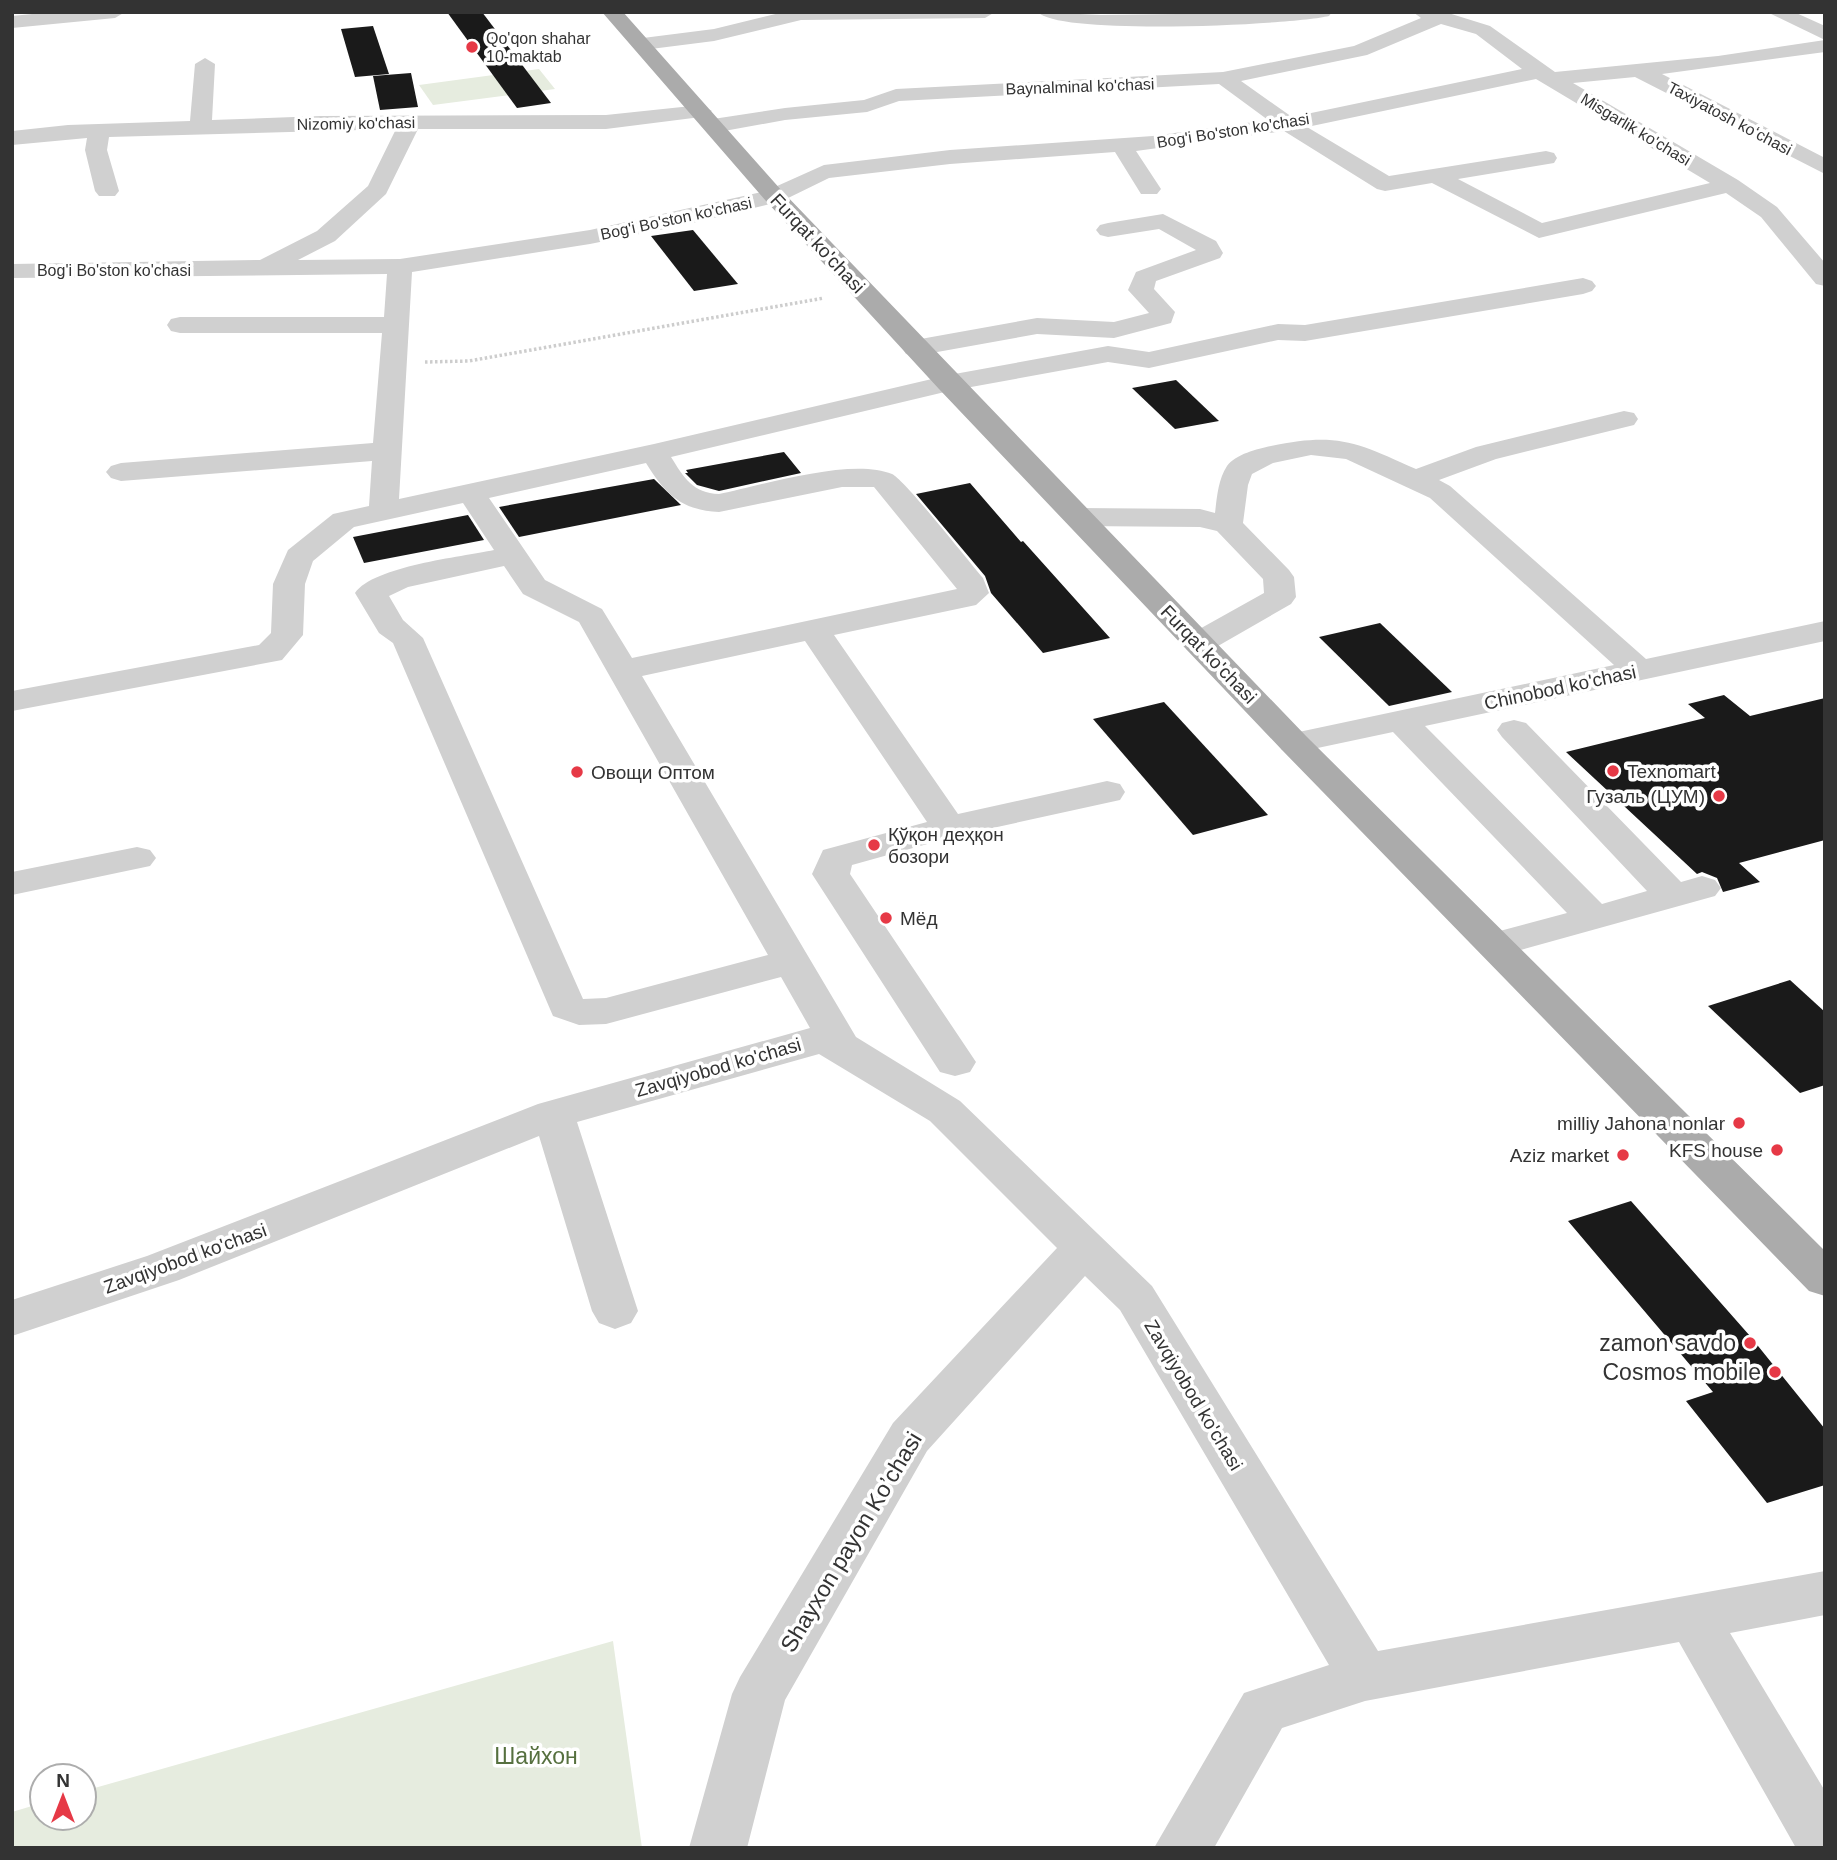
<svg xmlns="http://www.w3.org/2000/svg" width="1837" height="1860" font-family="Helvetica,sans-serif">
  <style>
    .green { fill: #e6ecdf }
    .building { fill: #1a1a1a }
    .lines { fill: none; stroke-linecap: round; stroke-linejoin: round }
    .path { stroke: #cdcdcd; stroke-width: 3.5; stroke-dasharray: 2.5 2.5; stroke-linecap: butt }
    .minor { fill: #d0d0d0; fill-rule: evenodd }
    .major { fill: #ababab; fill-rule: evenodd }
    .poi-dot { fill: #e63946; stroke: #fff; stroke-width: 2.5 }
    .labels { text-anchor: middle; stroke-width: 7; stroke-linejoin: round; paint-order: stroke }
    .far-poi-label { font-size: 16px; fill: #333; stroke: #fff; text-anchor: start }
    .far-street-label { font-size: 16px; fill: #333; stroke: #fff }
    .street-label { font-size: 19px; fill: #333; stroke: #fff }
    .poi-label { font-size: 19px; fill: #333; stroke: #fff; text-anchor: start }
    .near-poi-label { font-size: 23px; fill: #333; stroke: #fff; text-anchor: end }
    .near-street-label { font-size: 23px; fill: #333; stroke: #fff }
    .near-park-label { font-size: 23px; fill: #56703f; stroke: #fff }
  </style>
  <rect width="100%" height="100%" fill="#fff"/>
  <g class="green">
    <polygon points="539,69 555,89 433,105 419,85"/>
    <polygon points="613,1641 642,1848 12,1848 12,1812 42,1803 42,1818 84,1818 84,1791"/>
  </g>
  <g class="building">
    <polygon points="447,12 482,12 551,103 517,108"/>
    <polygon points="373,26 389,74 355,77 341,29"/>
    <polygon points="411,73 418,107 380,110 373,76"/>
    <polygon points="693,230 738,284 694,291 651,236"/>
    <polygon points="1176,380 1219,421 1175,429 1132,388"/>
    <polygon points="784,452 801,473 719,491 697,485 685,473 688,473 686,470"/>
    <polygon points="654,479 681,505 519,537 499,507"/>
    <polygon points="970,483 1021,542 1023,541 1110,638 1043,653 991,593 985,576 916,494"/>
    <polygon points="468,515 484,540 364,563 353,537"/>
    <polygon points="1380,623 1452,692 1389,706 1319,637"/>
    <polygon points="1724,695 1750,716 1825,698 1825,840 1739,863 1760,882 1723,892 1717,878 1702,872 1697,874 1566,752 1705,718 1688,704"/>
    <polygon points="1164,702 1268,815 1193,835 1093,719"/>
    <polygon points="1790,980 1825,1012 1825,1085 1800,1093 1708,1006"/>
    <polygon points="1631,1201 1750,1336 1825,1429 1825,1485 1767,1503 1686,1401 1713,1392 1568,1221"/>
  </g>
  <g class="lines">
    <polyline class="path" points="425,362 469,361 824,298"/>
    <g class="minor">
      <polygon points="52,12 125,12 115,18 12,28 12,16"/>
      <polygon points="784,12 995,12 985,18 801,20 714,41 643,50 633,44 643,38 714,29"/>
      <path d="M1038 12 1101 15 1332 12 1329 16C1292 25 1058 36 1038 12Z"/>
      <path d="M1413 12H1445L1490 26 1555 72 1718 56 1825 40V52L1662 74 1825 158V174L1635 77 1573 83 1738 180 1777 207 1825 263V286L1816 284 1761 217 1726 193 1539 238 1432 183 1385 191 1377 189 1284 131 1136 151 1161 189 1157 194H1141L1115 152 950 164 829 178 782 201 689 224 590 244 412 272 399 499 654 444 949 375 1108 346 1149 352 1278 324 1305 325 1583 278 1592 281 1596 286 1592 291 1583 294 1305 341 1278 340 1149 368 1108 362 949 391 671 457C684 478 693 493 719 494 763 485 852 457 892 474 904 479 969 562 983 578L989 593 976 605 834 635 958 814 1107 781 1120 784 1125 792 1120 800 956 836 852 865 850 874 976 1062 970 1072 955 1076 940 1072 812 874 823 850 927 822 805 641 642 676 856 1037 960 1101 1152 1286 1378 1651 1825 1571V1615L1730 1633 1825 1791V1848H1796L1679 1642 1365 1701 1282 1728 1214 1848H1154L1244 1693 1329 1665 1120 1310 1085 1276 927 1451 785 1700 747 1848H689L732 1694 740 1677 893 1423 1057 1248 930 1121 819 1054 577 1122 638 1311 631 1323 615 1329 599 1323 592 1311 539 1136 179 1280 12 1336V1300L147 1256 538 1104 810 1028 781 977 606 1024 579 1025 553 1016 393 643 379 633 355 593C374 566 461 557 494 550L463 503 354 527 313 561 305 584 303 635 282 660 12 711V691L259 645 271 633 273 584 288 550 333 514 369 506 372 461 121 481 111 478 106 472 111 466 121 463 373 443 382 333H180L171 331 167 325 171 319 180 317H384L387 274 12 278V264L260 260 317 231 368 186 396 129 109 137 107 150 119 191 115 196H99L95 191 85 150 87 138 12 145V131L68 125 190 121 195 64 205 58 215 64 212 120 321 116 606 115 701 105 712 111 701 117 606 129H418L386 194 335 241 298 260 400 259 590 230 766 191 824 165 950 150 1153 136 1268 120 1219 84 899 101 867 112 785 120 713 133 702 126 713 119 785 108 864 100 896 89 1223 72 1354 46 1421 18ZM1441 24 1476 34 1522 69 1292 117 1241 81 1367 55ZM1536 79 1710 183 1542 223 1458 179 1554 163 1557 158 1554 153 1546 151 1389 176 1307 127ZM646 463C665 494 681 510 719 512L842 487H874L957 589 632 658 602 609 545 580 489 498ZM504 566 523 594 579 622 768 955 606 998 583 999 423 638 403 620 389 596 408 587Z"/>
      <polygon points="1767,12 1794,12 1825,26 1825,40"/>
      <polygon points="1163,214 1216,241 1223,253 1220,258 1156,281 1154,289 1175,312 1171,323 1114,338 1037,334 915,356 906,354 902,348 906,342 915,340 1037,318 1114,322 1149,313 1128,290 1136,272 1196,250 1159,229 1108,237 1100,235 1096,230 1100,225 1108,223"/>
      <path d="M1624 411 1634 413 1638 419 1634 425 1496 459 1439 480 1450 486 1646 659 1825 621V641L1425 726 1602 904 1647 891 1502 737 1497 730 1502 723 1514 720 1526 723 1681 882 1702 876 1715 880 1721 888 1715 896 1495 957 1481 954 1476 945 1481 936 1567 913 1393 732 1294 753 1282 750 1277 743 1282 736 1294 733 1614 665 1430 498 1346 459 1311 455 1273 463 1252 474 1248 485 1243 523 1289 570 1294 577 1296 597 1291 604 1211 650 1199 653 1187 650 1183 643 1187 636 1264 593 1263 579 1217 531 1200 527 1079 526 1068 523 1064 517 1068 511 1079 508 1200 509 1215 513C1217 497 1218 480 1227 466 1236 454 1257 449 1271 446 1337 432 1356 442 1416 469L1476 447Z"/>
      <polygon points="137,847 150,850 156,858 150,866 12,895 12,872"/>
    </g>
    <polygon class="major" points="602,12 623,12 782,191 1306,736 1825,1251 1825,1296 1809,1291 1282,750 939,389 766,201"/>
  </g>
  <g class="poi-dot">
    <circle cx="472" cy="47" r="7"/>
    <circle cx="1613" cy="771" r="7"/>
    <circle cx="577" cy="772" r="7"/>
    <circle cx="1719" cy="796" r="7"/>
    <circle cx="874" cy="845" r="7"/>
    <circle cx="886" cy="918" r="7"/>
    <circle cx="1739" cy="1123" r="7"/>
    <circle cx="1777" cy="1150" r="7"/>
    <circle cx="1623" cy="1155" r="7"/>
    <circle cx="1750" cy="1343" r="7"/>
    <circle cx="1775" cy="1372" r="7"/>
  </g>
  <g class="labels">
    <g class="far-poi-label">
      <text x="486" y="44">Qo'qon shahar<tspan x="486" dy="18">10-maktab</tspan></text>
    </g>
    <g class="far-street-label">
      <text transform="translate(1080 86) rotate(-2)" y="6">Baynalminal ko'chasi</text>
      <text transform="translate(1730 118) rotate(28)" y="6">Taxiyatosh koʻchasi</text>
      <text transform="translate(356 123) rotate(-1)" y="6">Nizomiy ko'chasi</text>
      <text transform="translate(1636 129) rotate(31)" y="6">Misgarlik ko'chasi</text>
      <text transform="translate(1233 130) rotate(-9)" y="6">Bog'i Bo'ston ko'chasi</text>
      <text transform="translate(676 218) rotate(-12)" y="6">Bog'i Bo'ston ko'chasi</text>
      <text x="114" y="276">Bog'i Bo'ston ko'chasi</text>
    </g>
    <g class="street-label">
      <text transform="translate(818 243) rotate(47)" y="7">Furqat ko'chasi</text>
      <text transform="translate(1209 654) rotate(46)" y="7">Furqat ko'chasi</text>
      <text transform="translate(1560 687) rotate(-12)" y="7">Chinobod ko'chasi</text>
      <text transform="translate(718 1067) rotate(-16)" y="7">Zavqiyobod ko'chasi</text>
      <text transform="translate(185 1258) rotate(-20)" y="7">Zavqiyobod ko'chasi</text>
      <text transform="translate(1194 1395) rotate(59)" y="7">Zavqiyobod ko'chasi</text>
    </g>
    <g class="poi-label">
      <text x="1627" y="778">Texnomart</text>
      <text x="591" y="779">Овощи Оптом</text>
      <text x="1705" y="803" text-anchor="end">Гузаль (ЦУМ)</text>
      <text x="888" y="841">Қўқон деҳқон<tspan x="888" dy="22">бозори</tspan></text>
      <text x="900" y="925">Мёд</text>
      <text x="1725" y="1130" text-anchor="end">milliy Jahona nonlar</text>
      <text x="1763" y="1157" text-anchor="end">KFS house</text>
      <text x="1609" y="1162" text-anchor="end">Aziz market</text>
    </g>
    <g class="near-poi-label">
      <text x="1736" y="1351">zamon savdo</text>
      <text x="1761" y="1380">Cosmos mobile</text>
    </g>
    <g class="near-street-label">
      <text transform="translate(851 1542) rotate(-59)" y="8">Shayxon payon Ko’chasi</text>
    </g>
    <g class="near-park-label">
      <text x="536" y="1764">Шайхон</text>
    </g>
  </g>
  <rect width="1837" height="1860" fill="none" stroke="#333333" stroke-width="28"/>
  <g transform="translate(63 1797)"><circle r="33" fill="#ffffff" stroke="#adadad" stroke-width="2"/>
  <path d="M0-5L12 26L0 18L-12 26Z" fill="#e63946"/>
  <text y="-10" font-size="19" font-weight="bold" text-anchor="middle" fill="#333333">N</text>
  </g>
</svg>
